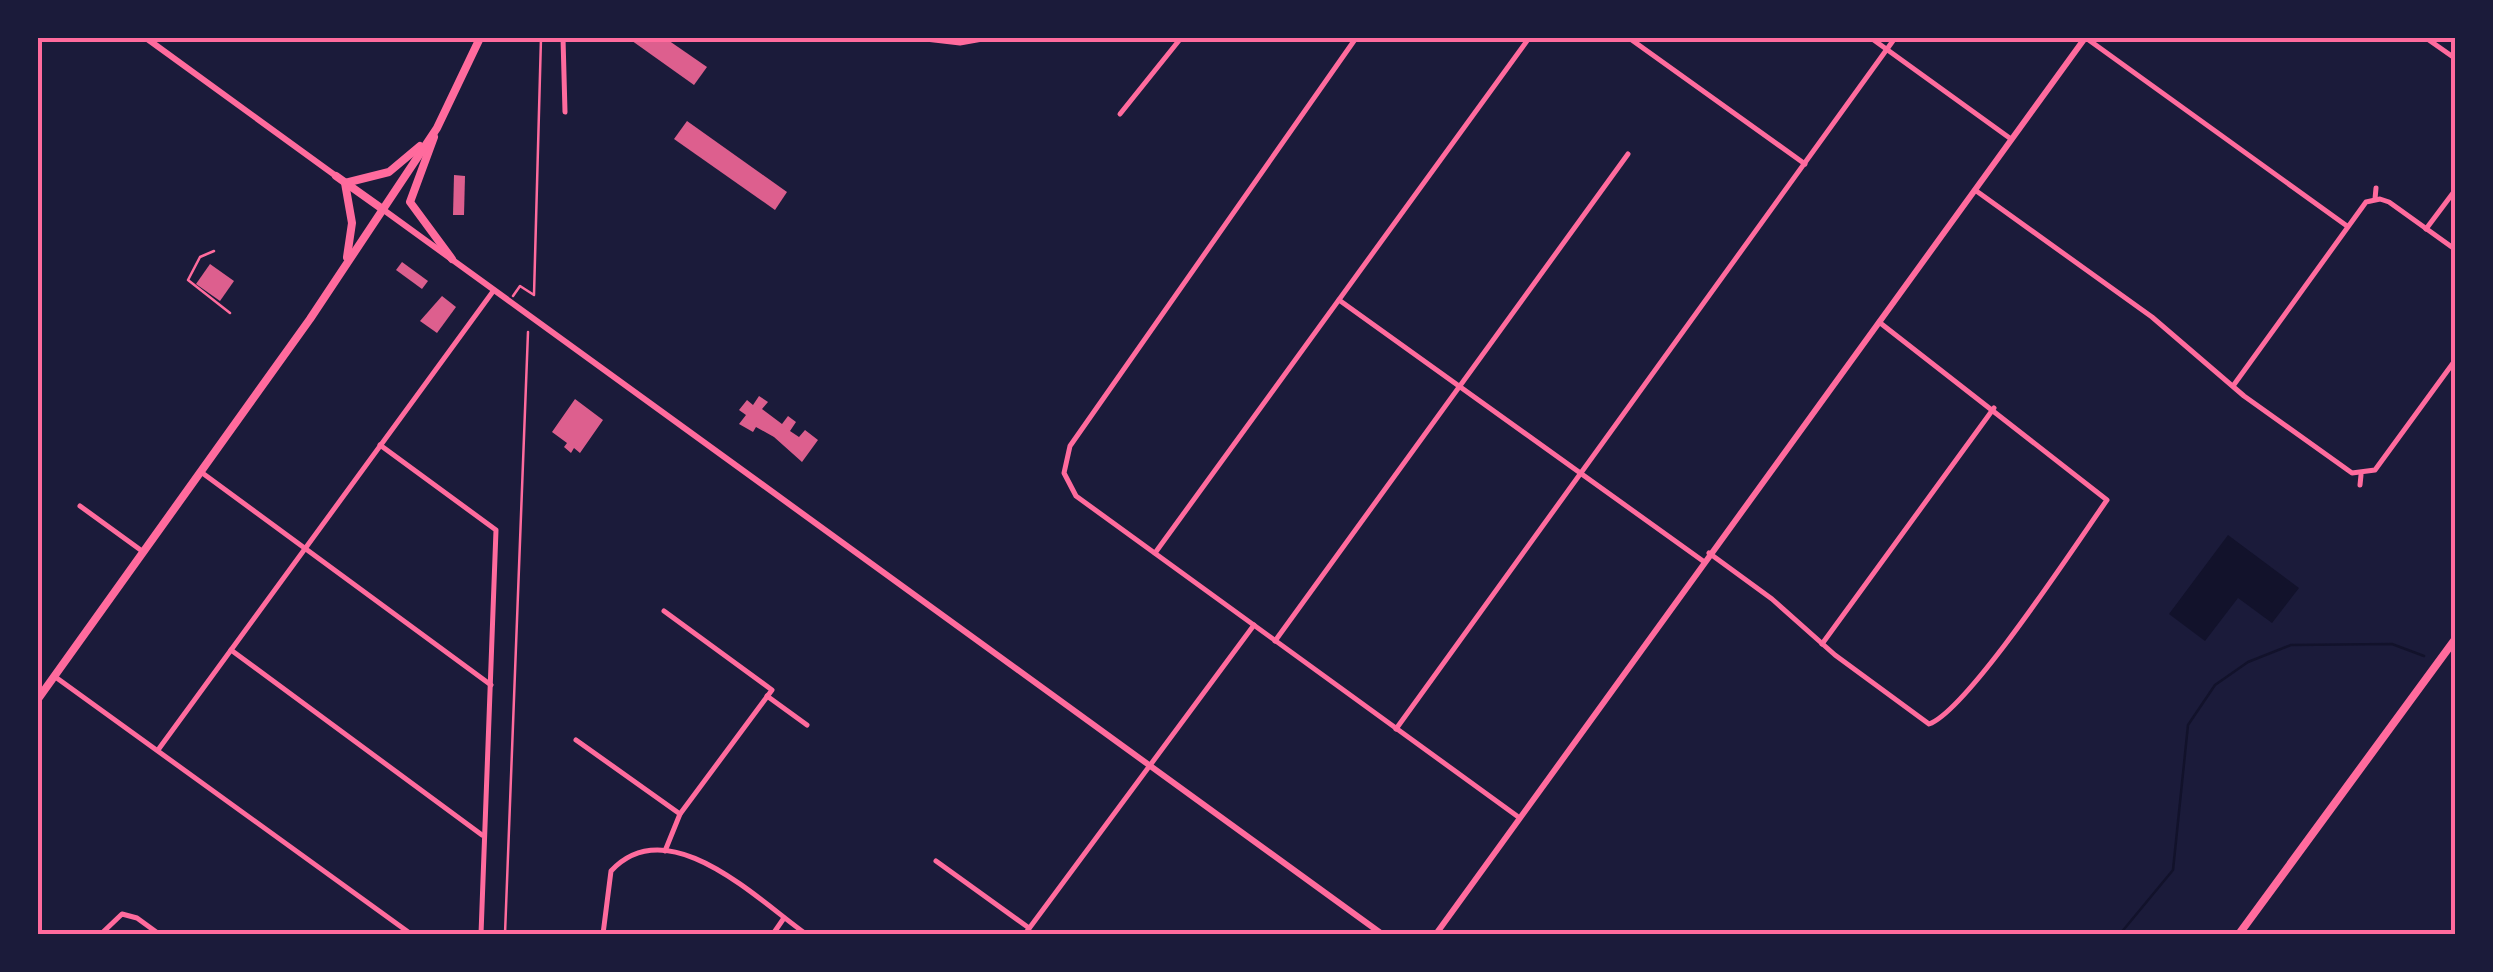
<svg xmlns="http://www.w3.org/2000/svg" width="2493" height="972" font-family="'Sofia Sans Condensed',sans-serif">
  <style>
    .water { fill: #12122b }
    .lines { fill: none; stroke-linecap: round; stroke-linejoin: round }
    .stream { stroke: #12122b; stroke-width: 2.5 }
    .building { fill: #dd5f8e }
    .path { stroke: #ff6b9d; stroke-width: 2.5 }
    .service { stroke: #ff6b9d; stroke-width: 2.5 }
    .minor { stroke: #ff6b9d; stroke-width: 5 }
    .tertiary { stroke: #ff6b9d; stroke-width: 6 }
    .secondary { stroke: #ff6b9d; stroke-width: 8 }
    .neatline { fill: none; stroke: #ff6b9d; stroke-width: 4 }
  </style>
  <rect width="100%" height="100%" fill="#1b1b3a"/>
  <polygon class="water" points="2228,535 2299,588 2272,623 2238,598 2205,641 2169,614"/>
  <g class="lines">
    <g class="stream">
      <polyline points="2452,667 2456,667"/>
      <polyline points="2120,934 2173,870 2188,725 2215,685 2248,662 2291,645 2392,644 2424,656"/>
    </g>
  </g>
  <g class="building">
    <polygon points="628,38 665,38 707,67 694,85"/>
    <polygon points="687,121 787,192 775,210 674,139"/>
    <polygon points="454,175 465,176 464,215 453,215"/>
    <polygon points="402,262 428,281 422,289 396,270"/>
    <polygon points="210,264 234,281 220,301 196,284"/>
    <polygon points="442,296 456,307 437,333 420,321"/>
    <polygon points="759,396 768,402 762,409 782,424 788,416 796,422 790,431 799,437 805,430 818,440 802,462 774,437 756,427 753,432 739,424 746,415 739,410 747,400 753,405"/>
    <polygon points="575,399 603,420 580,453 574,448 571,453 564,447 567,443 552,432"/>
  </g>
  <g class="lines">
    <g class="path">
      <polyline points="513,296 520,286 534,295 541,38"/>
      <polyline points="505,934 528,332"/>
    </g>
    <polyline class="service" points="214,251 200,257 188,280 230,313"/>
    <g class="minor">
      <polyline points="563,38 565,112"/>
      <polyline points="917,38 960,43 988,38"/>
      <polyline points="1356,38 1070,446 1064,473 1076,496 1517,816"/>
      <polyline points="1629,38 1805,164"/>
      <polyline points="1871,38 2011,139"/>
      <polyline points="2086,38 2347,226"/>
      <polyline points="2426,38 2456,59"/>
      <polyline points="1120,114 1181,38"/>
      <polyline points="1975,190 2152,317 2244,396 2352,473 2375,470 2456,359"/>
      <polyline points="2375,199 2376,188"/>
      <polyline points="2426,229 2456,189"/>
      <polyline points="1339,300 1703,561"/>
      <polyline points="2233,386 2366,202 2380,199 2389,202 2456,250"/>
      <polyline points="380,445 496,530 481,934"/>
      <polyline points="201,472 491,685"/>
      <polyline points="2360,485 2361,475"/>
      <polyline points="80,506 142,551"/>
      <polyline points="1155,553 1529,38"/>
      <path d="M1709 553 1772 599 1835 655 1929 724C1968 710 2078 541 2107 500L1879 322"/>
      <polyline points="664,611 772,690 680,814 665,851"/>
      <polyline points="1275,641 1628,154"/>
      <polyline points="1822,644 1994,408"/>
      <polyline points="231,650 482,835"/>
      <polyline points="54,676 411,934"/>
      <polyline points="767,696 807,725"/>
      <polyline points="1396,729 1895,38"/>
      <polyline points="576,740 680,814"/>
      <polyline points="158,750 494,290"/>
      <polyline points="936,861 1029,928"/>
      <polyline points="101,934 122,914 137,918 159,934"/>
      <path d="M603 934 611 871C668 809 758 900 806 934"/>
      <polyline points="773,934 784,918"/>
      <polyline points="1025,934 1254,625"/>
    </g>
    <g class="tertiary">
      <polyline points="146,38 336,176"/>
      <polyline points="381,208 1382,934"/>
      <polyline points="1436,934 2085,38"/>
    </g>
    <g class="secondary">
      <polyline points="434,137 410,202 452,259"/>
      <polyline points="336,176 381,208"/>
      <polyline points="347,257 352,223 345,183 389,172 420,146"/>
      <polyline points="38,699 310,319 437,128 480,38"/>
      <polyline points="2239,934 2456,638"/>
    </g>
  </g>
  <rect width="2493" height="972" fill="none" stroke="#1b1b3a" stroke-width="80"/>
  <rect x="40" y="40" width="2413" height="892" class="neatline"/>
</svg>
